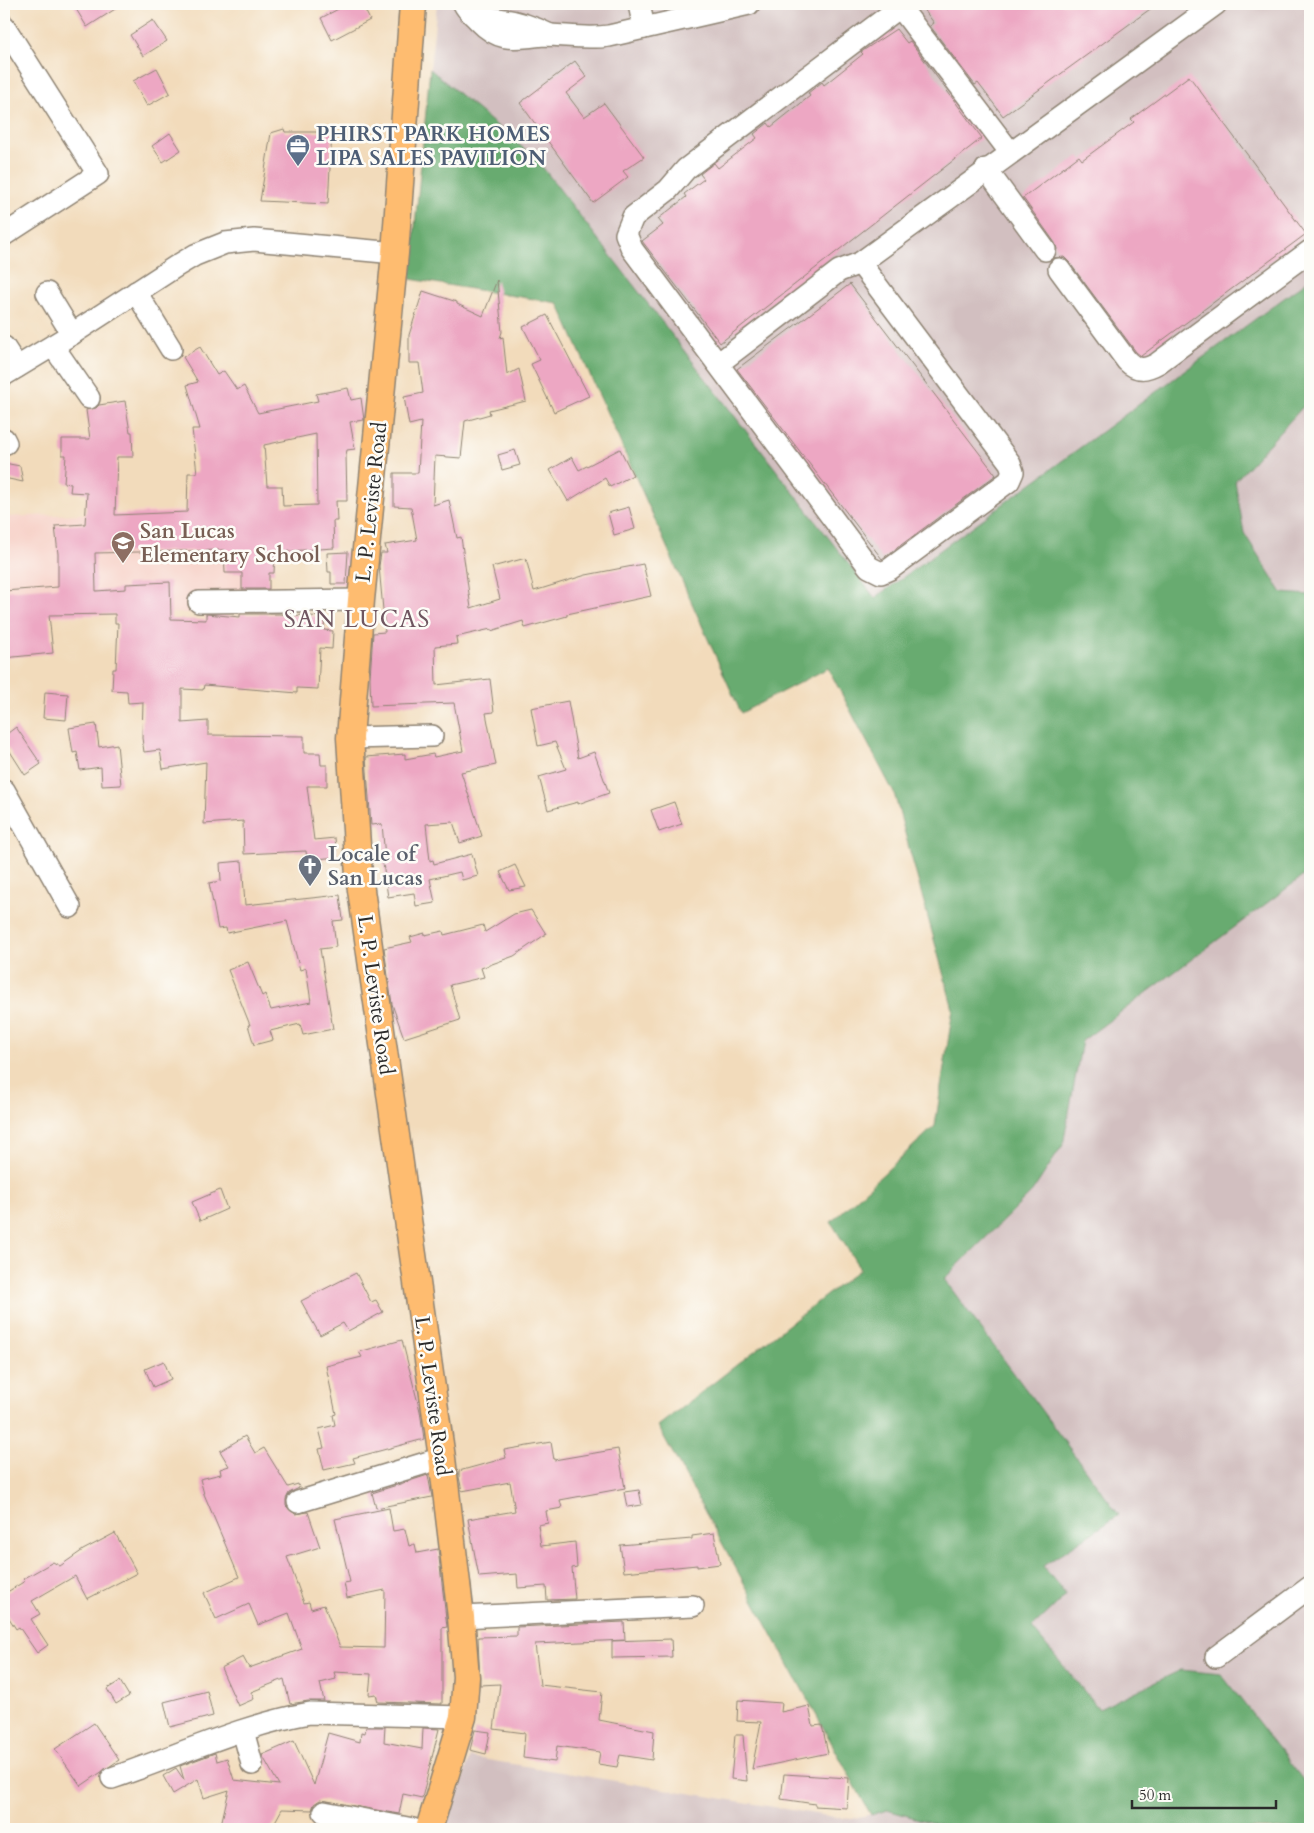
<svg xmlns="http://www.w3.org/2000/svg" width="1314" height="1833" font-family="Cardo,serif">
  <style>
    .built { fill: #f7d1c8 }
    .industrial { fill: #d2bfc0 }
    .forest { fill: #68ab6f; stroke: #4a6b4d }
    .building { fill: #eda7c3; fill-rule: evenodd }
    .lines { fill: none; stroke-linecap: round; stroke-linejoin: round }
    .minor-casing { stroke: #8e8373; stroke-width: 24 }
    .major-casing { stroke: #8e8373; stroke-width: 29 }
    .minor { stroke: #fff; stroke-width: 21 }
    .major { stroke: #febc70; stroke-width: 26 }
    .labels { text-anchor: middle; stroke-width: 5; stroke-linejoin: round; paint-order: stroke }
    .service-label { font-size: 21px; font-weight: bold; fill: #4e5e75; stroke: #fdfcf7; text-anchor: start }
    .street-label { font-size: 21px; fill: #2b2b2b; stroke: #fdfcf7 }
    .education-label { font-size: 21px; font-weight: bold; fill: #785e54; stroke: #fdfcf7; text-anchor: start }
    .worship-label { font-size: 21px; font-weight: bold; fill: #5b616d; stroke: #fdfcf7; text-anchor: start }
    .quarter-label { font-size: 24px; letter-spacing: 1px; fill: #6f5660; stroke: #fdfcf7 }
  </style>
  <rect width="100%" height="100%" fill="#fdfcf7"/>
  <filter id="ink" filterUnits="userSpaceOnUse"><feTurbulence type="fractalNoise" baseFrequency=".02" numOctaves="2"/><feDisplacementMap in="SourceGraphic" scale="10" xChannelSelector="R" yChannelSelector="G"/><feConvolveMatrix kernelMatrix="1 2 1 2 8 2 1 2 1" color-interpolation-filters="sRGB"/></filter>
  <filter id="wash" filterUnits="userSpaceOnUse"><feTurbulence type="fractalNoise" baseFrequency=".0096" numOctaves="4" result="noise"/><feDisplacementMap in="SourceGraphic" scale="20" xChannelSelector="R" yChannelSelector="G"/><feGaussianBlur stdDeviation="1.12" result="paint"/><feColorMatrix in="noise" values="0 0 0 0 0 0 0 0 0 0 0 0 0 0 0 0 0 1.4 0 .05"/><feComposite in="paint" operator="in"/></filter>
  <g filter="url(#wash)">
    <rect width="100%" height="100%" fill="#f2dbbb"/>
    <polygon class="built" points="241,508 244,611 4,619 4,517"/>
    <g class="industrial">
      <polygon points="437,4 1310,4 1310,279 875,598 537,160 430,69"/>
      <polygon points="1310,399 1310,595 1282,594 1244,533 1235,481"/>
      <polygon points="1310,871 1310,1789 1221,1674 1181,1670 1099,1709 1031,1628 1043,1567 944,1279 1032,1192 1063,1145 1082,1041"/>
      <polygon points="470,1757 840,1818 852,1819 887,1810 954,1829 446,1829"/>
    </g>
    <polygon class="forest" points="430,69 537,160 875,598 1310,279 1310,399 1235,481 1244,533 1282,593 1310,595 1310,871 1082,1041 1063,1145 1032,1192 944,1279 1119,1515 1043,1566 1066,1595 1032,1628 1099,1709 1181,1670 1221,1674 1310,1789 1310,1829 954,1829 887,1810 871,1815 658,1426 860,1269 831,1222 935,1126 953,1009 894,793 828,668 741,713 558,303 410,279"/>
    <g id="blocks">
      <g class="building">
        <polygon points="73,4 123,4 87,27"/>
        <polygon points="348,4 362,4 370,20 332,40 321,18"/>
        <polygon points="935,4 1157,4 1003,116 978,83 975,85 930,26 934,23 925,11"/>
        <polygon points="153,20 167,41 143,56 130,35"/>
        <polygon points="896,29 907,43 910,41 982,138 720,343 642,241 663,225 658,219 686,197 684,194 704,179 700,174 714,163 718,168 757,138 754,134 768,123 771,127 810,96 808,93 822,82 824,85 863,54 861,52"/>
        <polygon points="575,61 587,77 566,93 584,117 604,103 644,157 623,171 628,177 593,203 520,103"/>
        <polygon points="157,68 170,93 147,106 133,81"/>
        <polygon points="1189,76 1306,234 1141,356 1136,352 1069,262 1064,257 1054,258 1057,249 1055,243 1023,198 1079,156 1082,160 1134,122 1131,119"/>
        <polygon points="284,129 285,132 332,132 328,204 260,201 271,133"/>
        <polygon points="170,133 181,150 163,162 152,146"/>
        <polygon points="497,280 502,332 500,338 503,337 507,375 519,369 526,401 489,410 490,414 465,421 461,458 435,456 433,505 449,500 457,538 461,537 471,608 500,599 492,567 526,558 534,591 586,575 643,564 651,596 567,614 567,616 525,628 523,621 491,631 491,629 456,637 457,644 435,646 436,685 490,679 494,712 486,713 496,765 461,772 482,836 460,843 453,822 426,824 430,861 433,860 434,864 472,854 478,876 462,880 460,872 430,879 435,903 416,906 414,893 388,897 382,857 385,857 382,824 371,825 366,757 405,754 405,759 433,754 434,757 463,751 454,703 371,706 370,678 373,633 385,632 379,566 381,553 387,553 385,545 417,540 411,507 394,506 394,473 418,473 421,422 409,425 404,397 423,393 419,363 409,363 409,335 423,291 457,302 457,304 483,316"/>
        <polygon points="850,284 996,475 882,559 737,369"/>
        <polygon points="547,315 589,396 554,412 531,364 540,360 523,327"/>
        <path d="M200 347 217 375 224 371 237 390 244 386 258 413 318 401 316 394 348 388 351 400 361 398 364 420 350 422 355 449 347 450 346 455 347 501H336L337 521H333L334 548 275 552 274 573H269V589H242V573H225L224 550 95 553 96 591 126 589V584L170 582 171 619 206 620V614L240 617V614H279L325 617 324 630 333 631 332 649 320 648 318 689 297 688V693L204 685 203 690 182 689V723L208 721V735L304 736V753H320L321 765H327V786H307L314 840 335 838 337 857 307 860 306 851 244 854 243 821 204 824 206 762 163 769 160 750 144 752 142 738 143 702 128 703 127 691 112 690 113 669H116L118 623H115V614L49 615 53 653 4 658V591L58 587V554L55 526 85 524 87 493 70 492 71 484 64 483 66 455H62V439H90L86 410 96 408 99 405 125 401 130 432H132L133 457H117L115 515 187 512 188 473H197L192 429H200L187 385 198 382 183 357ZM316 434 317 505 283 506 282 486H267L264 445Z"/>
        <polygon points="620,449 633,475 610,487 605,478 568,501 550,470 572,457 579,470"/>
        <polygon points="515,450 520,465 502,470 498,455"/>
        <polygon points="4,463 20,466 23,482 4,478"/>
        <polygon points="629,507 635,529 614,535 608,513"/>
        <polygon points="348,552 346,584 331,584 331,572 328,572 327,553"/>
        <polygon points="45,692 68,694 66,720 43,718"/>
        <polygon points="568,701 578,758 594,752 609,793 578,804 578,802 548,810 539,777 566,769 555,742 538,746 531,708"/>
        <polygon points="96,724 99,747 117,744 121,785 102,786 101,767 80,770 77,752 73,753 69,728"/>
        <polygon points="16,727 41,764 25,775 4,742 4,736"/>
        <polygon points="674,802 682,824 659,832 651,810"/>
        <polygon points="242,861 245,905 340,895 343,920 333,921 336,947 320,949 333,1029 303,1035 300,1024 270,1031 273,1040 254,1045 248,1025 250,1025 228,970 248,962 262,996 265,994 271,1010 311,1002 306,968 300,970 287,921 227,933 226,928 218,929 209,883 221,881 220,863"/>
        <polygon points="515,865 526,887 509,890 500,872"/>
        <polygon points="531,910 546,934 514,956 481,968 484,977 450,985 460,1020 404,1038 392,1004 384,948 412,942 410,937 425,933 425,935 443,931 444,935 483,925 485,932 514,914"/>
        <polygon points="220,1190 227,1209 200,1221 192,1202"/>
        <polygon points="356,1273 371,1302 376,1300 383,1312 348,1331 343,1323 320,1335 301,1301"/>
        <polygon points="402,1340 420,1411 424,1439 353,1458 355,1463 324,1470 319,1449 324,1448 319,1429 335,1425 333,1415 336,1414 326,1366 362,1357 359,1352"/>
        <polygon points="164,1361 171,1379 153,1387 145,1369"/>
        <polygon points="245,1436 255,1453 264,1448 288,1487 298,1484 299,1488 289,1493 286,1499 286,1506 295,1514 308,1512 320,1547 287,1557 304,1603 309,1602 311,1609 324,1605 340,1647 384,1648 385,1590 347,1598 344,1583 350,1582 335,1519 389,1508 393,1531 405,1529 409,1546 415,1544 417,1553 438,1549 447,1627 442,1628 442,1704 378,1702 376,1694 369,1695 371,1674 334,1672 336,1679 320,1683 324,1701 308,1701 290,1704 284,1679 251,1692 254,1699 238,1706 221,1668 243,1657 249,1668 302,1649 289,1613 258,1625 249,1604 216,1619 204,1593 239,1577 204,1494 200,1479 221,1474 220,1469 229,1466 220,1451"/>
        <polygon points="551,1442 554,1460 618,1449 625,1488 560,1500 562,1508 546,1511 548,1523 538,1525 541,1546 575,1542 577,1567 572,1568 575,1599 547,1600 546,1586 518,1588 517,1574 479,1577 468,1519 515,1511 510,1482 462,1491 459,1477 459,1471 506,1458 504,1450"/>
        <polygon points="428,1475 432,1497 376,1508 372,1493"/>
        <polygon points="639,1490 642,1505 627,1507 624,1492"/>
        <polygon points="115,1533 137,1573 87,1599 75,1576 32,1601 40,1614 31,1619 48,1645 37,1653 19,1627 16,1629 4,1610 4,1594 25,1581 23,1579 53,1562 60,1566 83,1550"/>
        <polygon points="714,1533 720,1564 697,1567 697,1565 624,1572 620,1545 692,1539 692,1536"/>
        <polygon points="624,1622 625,1640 535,1644 540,1685 602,1692 599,1720 654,1731 652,1760 620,1755 617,1767 598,1764 600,1752 557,1746 555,1762 523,1758 525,1733 494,1729 500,1684 480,1685 478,1637 517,1636 517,1627"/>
        <polygon points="671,1639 672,1657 612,1658 612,1641"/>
        <polygon points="120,1681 129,1696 116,1704 107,1689"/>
        <polygon points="207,1691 213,1716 170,1727 164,1702"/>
        <polygon points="738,1700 782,1703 781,1712 809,1706 813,1726 822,1725 828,1753 752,1769 761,1722 737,1721"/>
        <polygon points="94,1723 119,1760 81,1786 55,1749"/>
        <polygon points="366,1727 385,1727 384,1742 422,1749 423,1728 439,1729 422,1798 403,1794 399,1814 320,1800 314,1804 312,1810 282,1809 271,1829 220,1829 229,1790 204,1798 198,1779 173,1794 163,1776 176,1768 184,1780 180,1766 215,1753 217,1761 227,1758 234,1780 279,1785 262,1755 294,1741 314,1785 328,1733 360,1742 361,1732 365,1733"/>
        <polygon points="475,1730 490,1732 486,1754 470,1750"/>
        <polygon points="735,1735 743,1735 747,1781 731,1779"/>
        <polygon points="784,1774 849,1778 847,1808 815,1806 815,1804 781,1799"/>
      </g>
    </g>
  </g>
  <g filter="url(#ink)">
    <use href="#blocks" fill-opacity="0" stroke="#8e8373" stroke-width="1"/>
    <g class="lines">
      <g class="minor-casing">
        <g id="minor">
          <path d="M464 4C468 12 473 14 479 21 504 47 521 35 551 35 571 36 589 39 609 36L749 4"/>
          <polyline points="639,4 644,28"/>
          <polyline points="900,7 1010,152"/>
          <path d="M477 18C504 17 526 23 550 35"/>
          <polyline points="4,26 98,174 4,235"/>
          <polyline points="986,169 1045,250"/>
          <polyline points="860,263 1010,463 1013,472 1009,481 890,569 881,573 869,567 632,249 626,234 633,217 668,190 686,169 904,4"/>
          <path d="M1059 269 1127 361C1137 371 1146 370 1158 363L1310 251"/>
          <polyline points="136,292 171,349"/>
          <polyline points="47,293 72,334"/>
          <polyline points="53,346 89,398"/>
          <polyline points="4,347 17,367"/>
          <polyline points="719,363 839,271 860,263 1216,4"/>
          <polyline points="4,375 72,334 175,267 195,255 225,243 254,240 395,253"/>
          <polyline points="4,439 6,443"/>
          <polyline points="199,602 361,600"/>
          <polyline points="350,738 432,736"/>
          <polyline points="4,790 70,907"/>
          <polyline points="298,1502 442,1458"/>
          <polyline points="461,1617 693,1606"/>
          <polyline points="1216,1657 1310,1587"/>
          <polyline points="243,1731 252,1764"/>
          <path d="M112 1778C177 1756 242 1725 310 1713L463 1717"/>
          <polyline points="324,1812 413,1829"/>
        </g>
      </g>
      <g class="major-casing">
        <polyline id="major" points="413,4 395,253 361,600 350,738 359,876 442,1458 461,1617 466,1677 463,1717 429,1829"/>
      </g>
      <use href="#minor" class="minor"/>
      <use href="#major" class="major"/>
    </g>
  </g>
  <defs>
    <g id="office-pin" transform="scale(1.25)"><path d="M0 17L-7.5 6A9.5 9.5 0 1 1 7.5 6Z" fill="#5c6f8a" stroke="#fdfcf7"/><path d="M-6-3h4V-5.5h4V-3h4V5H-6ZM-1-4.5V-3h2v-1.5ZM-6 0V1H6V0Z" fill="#fff"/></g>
    <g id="school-pin" transform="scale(1.25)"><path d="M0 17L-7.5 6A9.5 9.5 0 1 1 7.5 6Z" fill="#8d6e63" stroke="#fdfcf7"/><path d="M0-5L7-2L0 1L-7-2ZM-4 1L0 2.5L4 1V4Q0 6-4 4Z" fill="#fff"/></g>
    <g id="church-pin" transform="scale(1.25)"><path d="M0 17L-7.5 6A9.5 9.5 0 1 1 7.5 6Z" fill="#6b7280" stroke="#fdfcf7"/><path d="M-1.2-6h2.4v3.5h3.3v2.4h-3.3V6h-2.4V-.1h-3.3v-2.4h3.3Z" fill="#fff"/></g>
  </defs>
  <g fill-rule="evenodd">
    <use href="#office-pin" x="298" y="146"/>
    <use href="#school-pin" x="123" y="543"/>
    <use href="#church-pin" x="310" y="866"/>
  </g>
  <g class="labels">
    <g class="service-label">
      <text x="316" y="141">PHIRST PARK HOMES<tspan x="316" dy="24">LIPA SALES PAVILION</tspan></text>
    </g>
    <g class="street-label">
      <text transform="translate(371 502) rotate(-84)" y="7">L. P. Leviste Road</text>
      <text transform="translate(376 995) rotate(82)" y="7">L. P. Leviste Road</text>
      <text transform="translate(433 1396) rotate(82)" y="7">L. P. Leviste Road</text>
    </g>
    <g class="education-label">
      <text x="140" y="538">San Lucas<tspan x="140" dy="24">Elementary School</tspan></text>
    </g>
    <g class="worship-label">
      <text x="328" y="861">Locale of<tspan x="328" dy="24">San Lucas</tspan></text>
    </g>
    <g class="quarter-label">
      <text x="357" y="627">SAN LUCAS</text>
    </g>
  </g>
  <rect width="1314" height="1833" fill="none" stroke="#fdfcf7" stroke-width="20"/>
  <path d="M1132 1800v8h144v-8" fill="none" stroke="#2b2b2b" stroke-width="2.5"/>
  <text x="1139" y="1800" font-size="15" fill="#2b2b2b" stroke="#fdfcf7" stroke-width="4" paint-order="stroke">50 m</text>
</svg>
